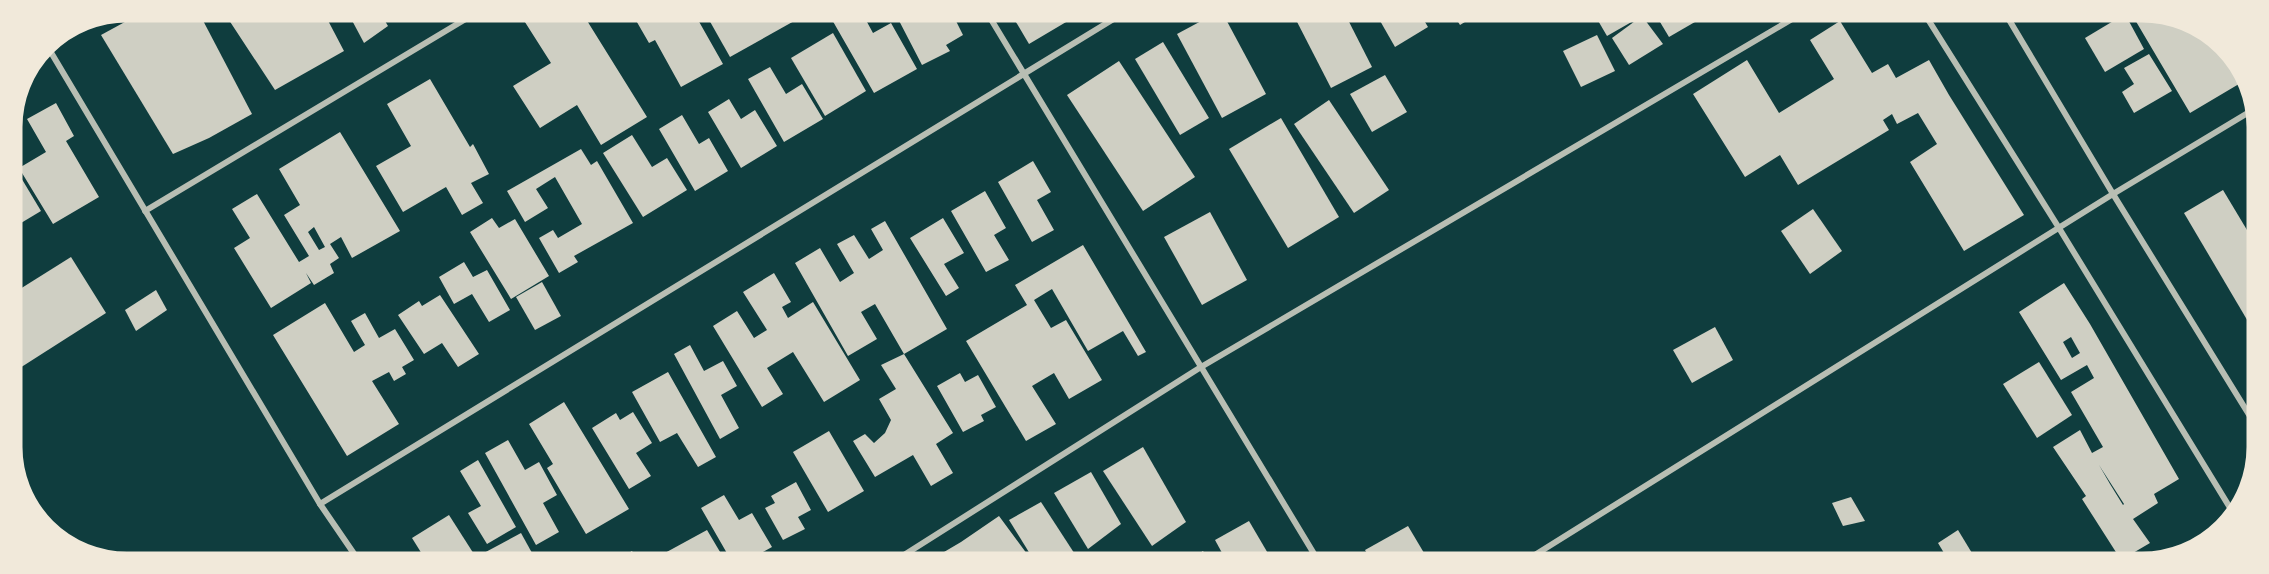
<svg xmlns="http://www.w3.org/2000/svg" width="2269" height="574" font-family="'Open Sans',sans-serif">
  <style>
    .building { fill: #cfcfc3; fill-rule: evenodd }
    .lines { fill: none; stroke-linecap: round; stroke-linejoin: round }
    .minor { stroke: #b8beb3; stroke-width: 6 }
    .rim { fill: none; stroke: #f1e9da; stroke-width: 3 }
  </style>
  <rect width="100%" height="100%" fill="#0f3d3e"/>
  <g class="building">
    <polygon points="145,11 198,11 252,114 209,138 173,154 101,35"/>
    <polygon points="223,11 268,11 271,15 276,11 323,11 344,51 275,90"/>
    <polygon points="347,11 379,11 388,26 364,43"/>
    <polygon points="536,11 581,11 647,117 601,145 577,105 540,128 513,86 551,63 523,19"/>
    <polygon points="639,11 693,11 723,64 681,87 655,40 649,43 634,17 640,14"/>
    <polygon points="704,11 812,11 730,57"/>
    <polygon points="842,11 861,11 873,33 891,23 917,69 874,93 831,18"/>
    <polygon points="894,11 951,11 963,35 946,45 950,51 922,65"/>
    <polygon points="1010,12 1083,12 1029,44"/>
    <polygon points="1218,12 1222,12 1266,94 1222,118 1177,34"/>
    <polygon points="1297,12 1344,12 1372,67 1331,88 1293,14"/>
    <polygon points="1348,12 1363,12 1352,18"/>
    <polygon points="1375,12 1419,12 1428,27 1395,47"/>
    <polygon points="1452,12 1481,12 1460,25"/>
    <polygon points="1593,12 1640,12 1642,16 1607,36"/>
    <polygon points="1654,12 1705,12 1707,15 1669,37"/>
    <polygon points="2053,13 2068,13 2057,19"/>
    <polygon points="2131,13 2165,13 2197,30 2205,43 2212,39 2224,45 2244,81 2190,113"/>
    <polygon points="2125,14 2144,49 2105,72 2085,38"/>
    <polygon points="1642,16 1663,44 1629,65 1612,38"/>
    <polygon points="1840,21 1872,73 1888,64 1896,78 1929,60 1949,95 2024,215 1964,251 1910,162 1937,144 1918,113 1897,124 1892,114 1883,120 1889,130 1798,185 1780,155 1745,177 1693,94 1747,60 1779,113 1834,79 1810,40"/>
    <polygon points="833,33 866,91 825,116 791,58"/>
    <polygon points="1597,35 1615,71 1581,87 1563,51"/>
    <polygon points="1163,42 1209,118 1180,135 1135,59"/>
    <polygon points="2149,54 2172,91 2134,113 2122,92 2134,84 2124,68"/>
    <polygon points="1119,61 1195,177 1143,211 1067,95"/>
    <polygon points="770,67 786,94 802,84 823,119 784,142 748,79"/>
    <polygon points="1385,75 1407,112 1372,132 1350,94"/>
    <polygon points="430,79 470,147 473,144 489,174 471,183 483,203 462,215 446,187 403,212 376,166 411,146 387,104"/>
    <polygon points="729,99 741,119 755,110 777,146 741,168 708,112"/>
    <polygon points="1329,100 1389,190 1354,213 1294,124"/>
    <polygon points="56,103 74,136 66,141 99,197 53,224 19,168 46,152 27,119"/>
    <polygon points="682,115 699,144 709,138 728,171 695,191 659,129"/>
    <polygon points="1281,118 1339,217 1288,248 1229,149"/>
    <path d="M340 132 400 231 352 258 341 237 330 244 339 258 330 264 334 273 314 285 306 273 311 283 271 308 234 248 250 238 232 209 257 194 299 262 309 256 284 215 300 205 279 169ZM314 227 325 247 319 250 308 232Z"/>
    <polygon points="632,135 652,167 667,158 687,190 643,217 603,153"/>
    <polygon points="581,149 591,165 597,161 633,223 574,256 578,262 559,273 539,238 553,230 558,238 582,224 555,177 536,189 548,208 525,222 507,191"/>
    <polygon points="11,161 41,211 11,229"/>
    <polygon points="1033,161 1051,192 1037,200 1054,230 1032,242 998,182"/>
    <polygon points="2256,180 2256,196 2249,185"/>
    <polygon points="2223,190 2256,245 2256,335 2184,213"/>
    <polygon points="985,191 1006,228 994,235 1009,260 986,272 951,211"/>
    <polygon points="1813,209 1842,251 1810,274 1781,231"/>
    <polygon points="1210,212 1247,280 1202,305 1164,237"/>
    <polygon points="492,218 499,228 515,219 549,276 511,299 470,232"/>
    <polygon points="943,218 964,253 944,264 959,288 946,296 910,238"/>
    <polygon points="885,221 947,329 904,354 875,304 861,312 877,339 848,356 795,263 820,248 840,282 854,273 837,244 854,235 869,259 883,250 871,229"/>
    <polygon points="1083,245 1146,352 1138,356 1123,331 1088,351 1052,289 1034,300 1051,328 1066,320 1102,380 1069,399 1054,373 1032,386 1056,424 1026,441 966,341 1027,305 1015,285"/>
    <polygon points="71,257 106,313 12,373 12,294"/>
    <polygon points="464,262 473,277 487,270 510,310 489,322 472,294 454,304 439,277"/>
    <polygon points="774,273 791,302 782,307 788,318 813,302 860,380 824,402 793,352 767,368 783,394 762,407 713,326 737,311 754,338 767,330 743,292"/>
    <polygon points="542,282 561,316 535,330 516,297"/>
    <path d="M2064 283 2090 324 2179 479 2154 494 2158 503 2133 519 2150 543 2121 560 2082 499 2086 496 2053 447 2080 430 2092 453 2103 447 2071 392 2094 378 2087 365 2061 380 2019 312ZM2071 337 2080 353 2072 358 2063 342ZM2099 465 2124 504 2123 505 2110 484Z"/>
    <polygon points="156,290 167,310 136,331 125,310"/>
    <polygon points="440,295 479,354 458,367 442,343 424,354 398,315 419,301 422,306"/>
    <polygon points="325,303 354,352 365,345 351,321 365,313 379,338 395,329 414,360 402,367 406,374 394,381 389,372 372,381 399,424 347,456 273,335"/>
    <polygon points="1715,327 1733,360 1692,383 1673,350"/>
    <polygon points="690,345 704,371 723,361 737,386 721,395 739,428 720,439 674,354"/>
    <polygon points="904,354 953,433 936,444 953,473 931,486 913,455 875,477 853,441 865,434 874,443 885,433 891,420 879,399 896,389 881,365"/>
    <polygon points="2039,362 2072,415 2037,438 2003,384"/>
    <polygon points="668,372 716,457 698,467 677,433 660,442 632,392"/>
    <polygon points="960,373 965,382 978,375 996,407 981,415 984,421 963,432 937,386"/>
    <polygon points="564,402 629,509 586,534 547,468 553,464 529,424"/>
    <polygon points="633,412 652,443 636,453 651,476 629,489 592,428 616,413 620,420"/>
    <polygon points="829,431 864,491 828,512 793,452"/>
    <polygon points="508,440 525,470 539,462 557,495 543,503 559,532 536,545 485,453"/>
    <polygon points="1143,447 1186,522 1152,546 1103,471"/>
    <polygon points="478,460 516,527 487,544 468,513 481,506 460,471"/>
    <polygon points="1091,472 1121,524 1088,549 1054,493"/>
    <polygon points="796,482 811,510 798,517 805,529 783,540 765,508 775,503 771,496"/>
    <polygon points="724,495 739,520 752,513 772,547 745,562 732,562 701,508"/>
    <polygon points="1851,497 1865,521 1843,526 1832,503"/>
    <polygon points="1041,502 1080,562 1035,562 1009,520"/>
    <polygon points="449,515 479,562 427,562 412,538"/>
    <polygon points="999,516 1033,562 927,562 961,542"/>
    <polygon points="1249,521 1273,562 1227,562 1215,540"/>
    <polygon points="1408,526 1430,563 1372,562 1365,550"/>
    <polygon points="707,530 726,562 667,562 663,554"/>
    <polygon points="1958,530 1978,563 1950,563 1938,543"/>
    <polygon points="521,533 537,562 487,562 482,554"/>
    <polygon points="632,551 638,562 614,562"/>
    <polygon points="1203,551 1210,562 1186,562"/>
  </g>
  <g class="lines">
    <g class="minor">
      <polyline points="986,11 1319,562"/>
      <polyline points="1924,13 2059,228 2232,511"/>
      <polyline points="2005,13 2113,194 2256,426"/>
      <polyline points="46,44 320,504 359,561"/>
      <polyline points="145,211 479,11"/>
      <polyline points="320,504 1125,12"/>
      <polyline points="893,562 1201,367 1804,12"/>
      <polyline points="1522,563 2113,194 2256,108"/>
    </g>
  </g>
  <path d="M0 0H2269V574H0ZM127 21H2142A106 106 0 0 1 2248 127V447A106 106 0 0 1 2142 553H127A106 106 0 0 1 21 447V127A106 106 0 0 1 127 21Z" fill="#f1e9da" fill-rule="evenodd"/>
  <path class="rim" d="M127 21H2142A106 106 0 0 1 2248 127V447A106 106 0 0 1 2142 553H127A106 106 0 0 1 21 447V127A106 106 0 0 1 127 21Z"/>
</svg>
